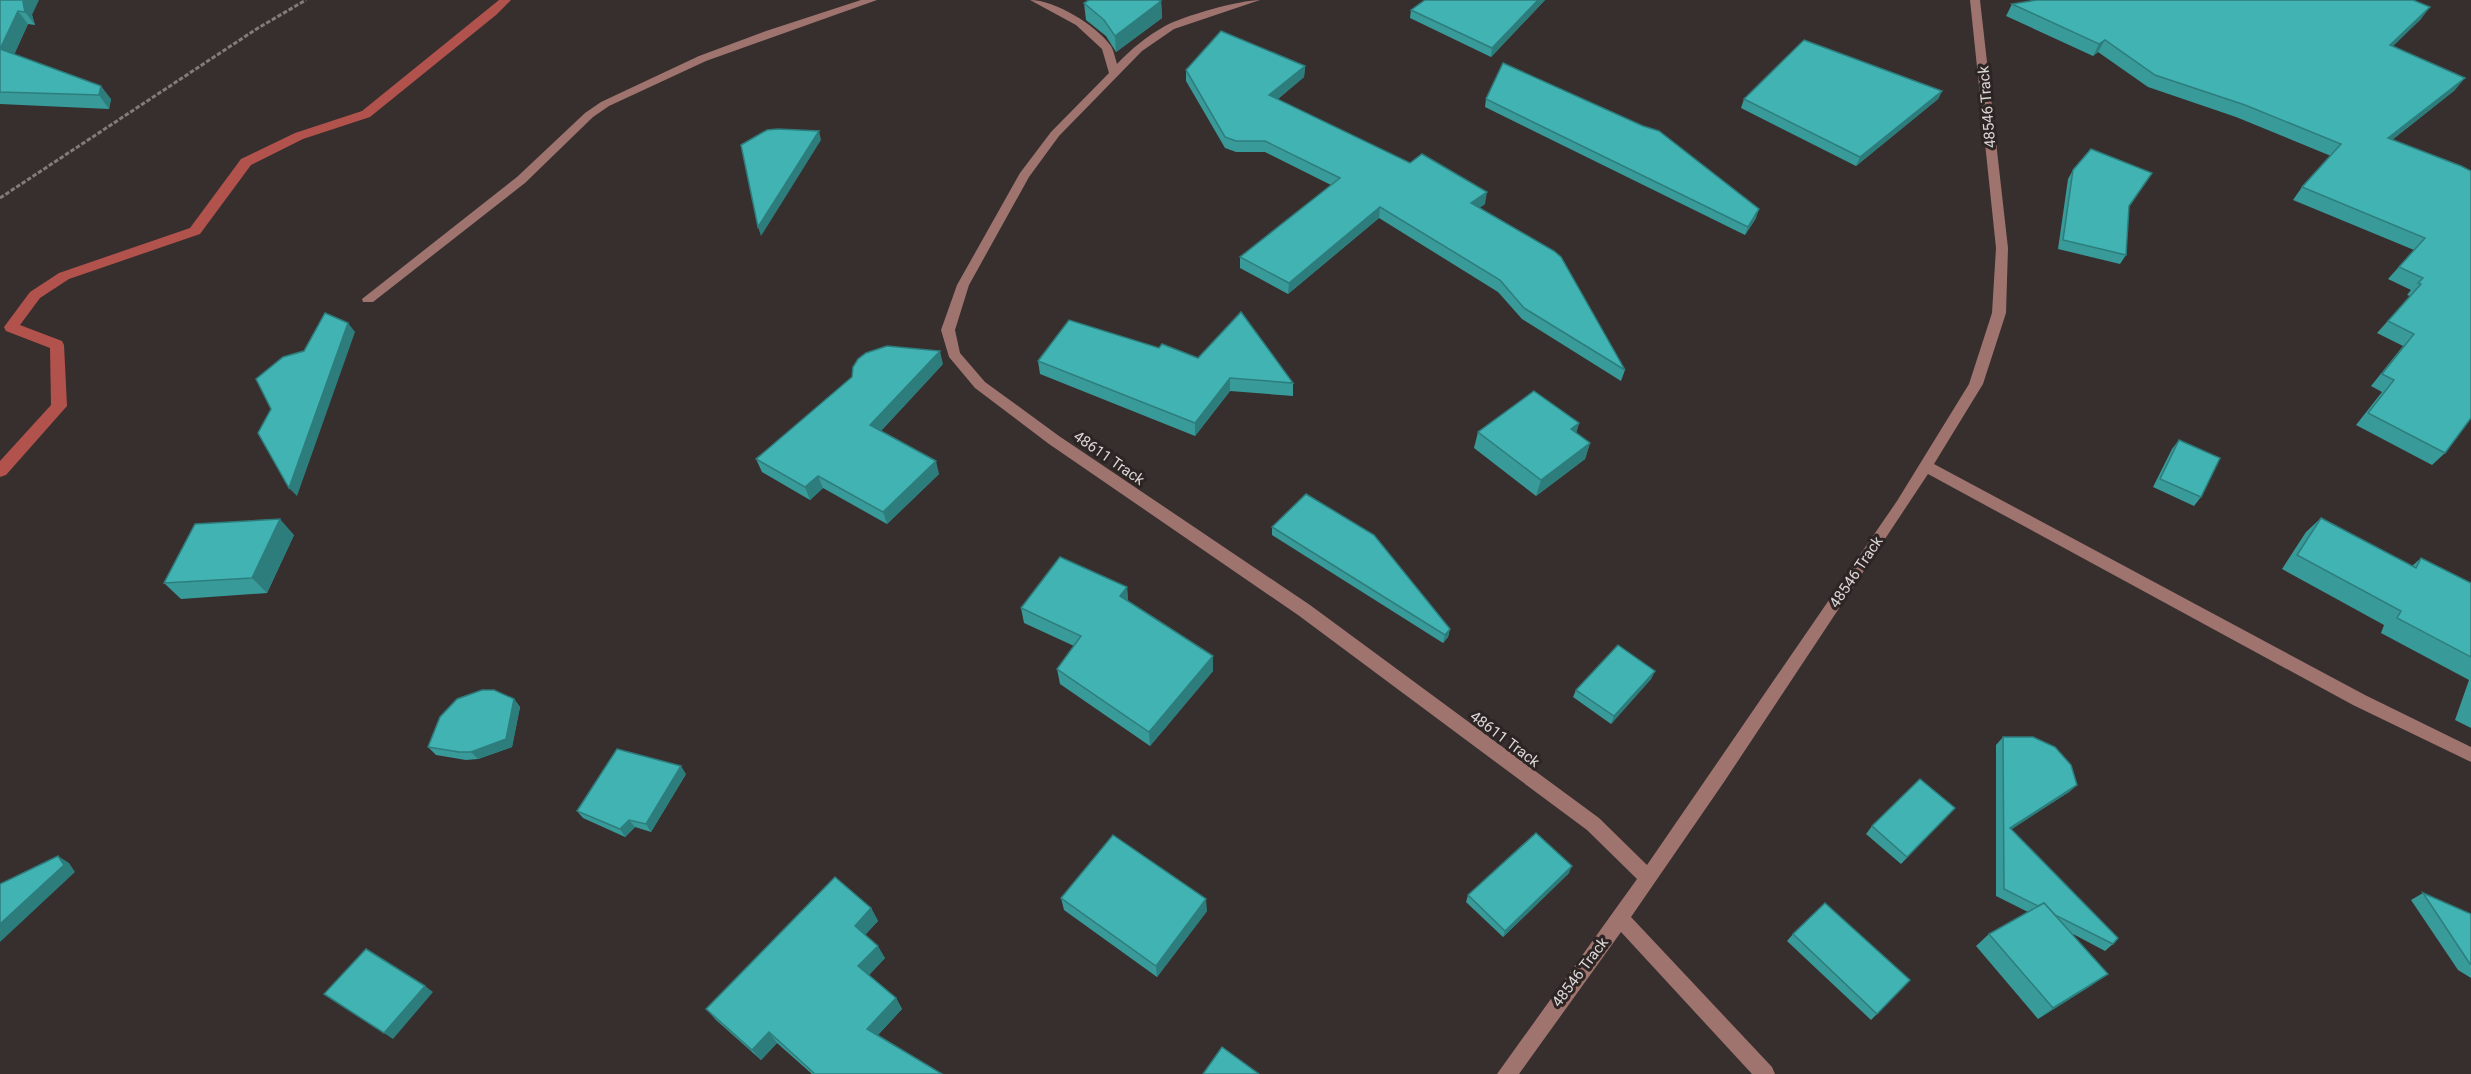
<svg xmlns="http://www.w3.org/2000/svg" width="2471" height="1074" font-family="Roboto,sans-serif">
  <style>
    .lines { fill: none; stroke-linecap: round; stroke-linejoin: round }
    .stream { fill: #b2524c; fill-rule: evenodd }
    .path { stroke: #817b7a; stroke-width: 3; stroke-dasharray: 4.5 2; stroke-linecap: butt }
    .minor { fill: #9f736e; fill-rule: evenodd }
    .wall { fill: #389a99 }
    .shaded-wall { fill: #2e7d7d }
    .building { fill: #41b3b2; stroke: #2e7d7d; stroke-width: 1.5 }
    .labels { text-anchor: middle; stroke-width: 6; stroke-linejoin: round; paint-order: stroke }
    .street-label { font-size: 15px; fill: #dcd7d7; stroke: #2c2524 }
  </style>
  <rect width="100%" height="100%" fill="#362f2e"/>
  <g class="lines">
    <polygon class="stream" points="499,0 511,0 496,15 370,117 303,139 251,165 200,234 69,279 40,298 20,325 62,341 64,345 67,406 6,475 0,477 0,461 51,405 50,348 6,331 4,327 30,292 59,273 190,228 241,159 295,133 362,111"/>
    <polyline class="path" points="0,198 258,28 306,0"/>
    <g class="minor">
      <polygon points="861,0 877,0 706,61 609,106 593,117 525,183 373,302 363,302 362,299 517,177 585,113 601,102 699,56 766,31"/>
      <path d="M1030 0C1055 0 1096 25 1111 46 1114 51 1115 58 1117 64 1131 49 1147 36 1165 26 1183 16 1240 0 1260 0L1174 29 1142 51 1059 136 1029 177 969 285 955 330 960 353 985 382 1059 436 1310 605 1599 818 1647 865 1897 501 1969 384 1992 313 1996 248 1970 0H1980L2008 248 2006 313 1983 384 1934 464 2365 695 2471 747V762L2353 705 1928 474 1724 782 1631 917 1772 1067 1775 1074H1752L1621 932 1519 1074H1497L1637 879 1587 830 1298 615 1049 444 975 388 949 357 941 330 957 285 1020 173 1051 132 1109 73 1102 49 1076 25Z"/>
    </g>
  </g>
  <g class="wall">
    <polygon points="0,0 32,15 35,25 28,24 14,54 111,99 109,109 0,104"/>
    <polygon points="1545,0 1491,57 1410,18 1411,10"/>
    <polygon points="1161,1 1162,18 1116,52 1106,36 1086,20 1084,3"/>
    <polygon points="2012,4 2421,19 2392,46 2455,90 2392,140 2461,166 2445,453 2432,465 2356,425 2382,392 2371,386 2403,346 2377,333 2410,296 2407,295 2411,290 2388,279 2414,250 2293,200 2302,187 2331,156 2236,117 2148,87 2098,52 2093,56 2006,16"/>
    <polygon points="1305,66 1304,77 1278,99 1485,204 1479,208 1625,370 1621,381 1522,319 1498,292 1379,218 1288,294 1240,268 1240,257 1331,185 1265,152 1236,152 1225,148 1186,81 1186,70"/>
    <polygon points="1942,91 1938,99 1856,166 1741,108 1744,99"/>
    <polygon points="1486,99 1756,218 1745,235 1485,107"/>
    <polygon points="2073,170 2146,182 2129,207 2126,255 2120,264 2058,249 2068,179"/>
    <polygon points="1159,348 1293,383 1293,396 1230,391 1195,436 1040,374 1038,361"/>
    <polygon points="943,364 881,431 939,474 887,524 823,488 810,500 762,472 756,459"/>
    <polygon points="1579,423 1576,433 1590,443 1585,459 1536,496 1474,448 1478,432"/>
    <polygon points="2179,440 2201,497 2194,506 2153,487 2172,449"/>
    <polygon points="2321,518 2412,566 2421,558 2471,583 2471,728 2455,720 2469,680 2381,633 2384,625 2282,569 2306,532"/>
    <polygon points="1272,527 1450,629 1448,637 1443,643 1272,535"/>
    <polygon points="294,535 267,593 181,599 164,583"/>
    <polygon points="1127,587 1128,602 1213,656 1213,671 1150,746 1060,684 1057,669 1074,646 1024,623 1021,608"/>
    <polygon points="1655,671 1651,679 1611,724 1573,697 1576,690"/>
    <polygon points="514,699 520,707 512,747 478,759 466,760 436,755 428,747"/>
    <polygon points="2003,737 2077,785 2069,792 2011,829 2113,944 2105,951 2073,934 2092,985 2038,1019 1976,946 1989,934 2028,912 1996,896 1996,745"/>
    <polygon points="686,774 651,832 635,827 625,837 583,818 577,811"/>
    <polygon points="1955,808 1901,864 1866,834 1872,826"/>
    <polygon points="1569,873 1503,937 1466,902 1468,895"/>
    <polygon points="2423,893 2471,914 2471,978 2458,970 2411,900"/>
    <polygon points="1061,898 1207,911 1157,977 1064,910"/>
    <polygon points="871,908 878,921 865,935 885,958 869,975 896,998 902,1009 878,1035 942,1074 812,1074 777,1043 761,1060 716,1020 706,1009"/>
    <polygon points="1793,934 1877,1014 1871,1020 1787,941"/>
  </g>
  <g class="shaded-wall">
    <polygon points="23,0 39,0 32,15 35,25 25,12 23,2"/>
    <polygon points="1538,0 1545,0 1491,57 1492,48"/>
    <polygon points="1161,1 1162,18 1116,52 1115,36"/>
    <polygon points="2430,7 2421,19 2381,58 2390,45"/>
    <polygon points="18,11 28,24 11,62 0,49"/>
    <polygon points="2105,40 2098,52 2093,56 2099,44"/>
    <polygon points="1305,66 1304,77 1269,106 1269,95"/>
    <polygon points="2465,78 2455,90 2378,151 2388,138"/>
    <polygon points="101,86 111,99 109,109 99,95"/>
    <polygon points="1942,91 1938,99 1856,166 1860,157"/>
    <polygon points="819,131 821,140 761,236 758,227"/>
    <polygon points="1487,192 1485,204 1469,215 1471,203"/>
    <polygon points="1380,207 1379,218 1288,294 1289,283"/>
    <polygon points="1759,209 1756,218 1745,235 1748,227"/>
    <polygon points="348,323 355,332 297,496 289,488"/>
    <polygon points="940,351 943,364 874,438 870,425"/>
    <polygon points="1230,378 1230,391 1195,436 1195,423"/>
    <polygon points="1579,423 1574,440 1571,429"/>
    <polygon points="1590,443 1585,459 1536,496 1541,480"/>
    <polygon points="936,461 939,474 887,524 883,512"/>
    <polygon points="818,476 823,488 810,500 805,487"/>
    <polygon points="280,519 294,535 267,593 252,578"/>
    <polygon points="1127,587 1128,602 1120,596"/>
    <polygon points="1450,629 1448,637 1443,643 1445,635"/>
    <polygon points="1213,656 1213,671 1150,746 1149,732"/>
    <polygon points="1655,671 1651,679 1611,724 1614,716"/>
    <polygon points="514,699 520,707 512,747 478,759 471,752"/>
    <polygon points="681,766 686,774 651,832 646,824"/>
    <polygon points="2077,785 2069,792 2003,835 2010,828"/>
    <polygon points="629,820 635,827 625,837 620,829"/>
    <polygon points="58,856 69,863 75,872 0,942 0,924"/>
    <polygon points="1572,866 1569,873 1503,937 1505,931"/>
    <polygon points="1206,899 1207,911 1157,977 1156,966"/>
    <polygon points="871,908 878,921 862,938 855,926"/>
    <polygon points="878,946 885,958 866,978 858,966"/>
    <polygon points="2108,974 2092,985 2038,1019 2053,1008"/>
    <polygon points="425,986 433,992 393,1039 384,1033"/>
    <polygon points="896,998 902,1009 874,1039 867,1029"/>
    <polygon points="769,1032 777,1043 761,1060 752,1050"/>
  </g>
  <g class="building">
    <polygon points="0,0 23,0 23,2 25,12 18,11 0,49 101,86 99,95 0,92"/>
    <polygon points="1089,0 1158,0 1161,1 1115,36 1104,20 1084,3"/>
    <polygon points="1425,0 1538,0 1492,48 1411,10"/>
    <polygon points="2037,0 2413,0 2430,7 2390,45 2465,78 2388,138 2461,166 2471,171 2471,418 2445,453 2368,413 2394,380 2382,374 2414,334 2388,321 2421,284 2418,283 2423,278 2399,267 2425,238 2302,187 2341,144 2245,105 2155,75 2105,40 2099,44 2012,4"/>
    <polygon points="1221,31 1305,66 1269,95 1410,163 1422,154 1487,192 1471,203 1554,251 1561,257 1625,370 1524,308 1500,280 1380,207 1289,283 1240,257 1340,178 1265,141 1236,141 1225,137 1186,70"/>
    <polygon points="1804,40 1942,91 1860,157 1744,99"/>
    <polygon points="1503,63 1643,126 1659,131 1759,209 1748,227 1486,99"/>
    <polygon points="778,129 819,131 758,227 741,145 767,130"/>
    <polygon points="2091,149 2152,173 2129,206 2126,255 2063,240 2073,170"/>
    <polygon points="1241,312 1293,383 1230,378 1195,423 1038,361 1069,320 1159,348 1162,344 1198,358"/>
    <polygon points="325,313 348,323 289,488 258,433 271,409 256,379 283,357 304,351"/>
    <polygon points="887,346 940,351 870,425 936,461 883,512 818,476 805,487 756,459 852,377 853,367 858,359 866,353"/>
    <polygon points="1534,391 1579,423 1571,429 1590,443 1541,480 1478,432"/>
    <polygon points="2179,440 2220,458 2201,497 2160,479"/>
    <polygon points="1306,494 1374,535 1450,629 1445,635 1272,527"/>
    <polygon points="2321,518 2416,568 2421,558 2471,583 2471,657 2397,618 2401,611 2297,555"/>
    <polygon points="280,519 252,578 164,583 195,524"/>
    <polygon points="1060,557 1127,587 1120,596 1213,656 1149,732 1057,669 1081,636 1021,608"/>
    <polygon points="1618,645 1655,671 1614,716 1576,690"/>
    <polygon points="482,690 494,690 514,699 506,739 471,752 459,752 428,747 440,717 457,699"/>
    <polygon points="2003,737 2033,737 2055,747 2071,765 2077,785 2010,828 2118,938 2113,944 2055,915 2044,903 2038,906 2004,889"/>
    <polygon points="617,749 681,766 646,824 629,820 620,829 577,811"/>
    <polygon points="1920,779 1955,808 1907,857 1872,826"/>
    <polygon points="1536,833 1572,866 1505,931 1468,895"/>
    <polygon points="1113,835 1206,899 1156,966 1061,898"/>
    <polygon points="58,856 64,865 0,924 0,884"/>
    <polygon points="835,877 871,908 855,926 878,946 858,966 896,998 867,1029 942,1074 815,1074 769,1032 752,1050 706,1009"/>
    <polygon points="2423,893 2471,914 2471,964 2470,964"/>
    <polygon points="1825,903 1910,980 1877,1014 1793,934"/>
    <polygon points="2044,903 2108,974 2053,1008 1989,934"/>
    <polygon points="366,949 425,986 384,1033 324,994"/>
    <polygon points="1222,1047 1259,1074 1203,1074"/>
  </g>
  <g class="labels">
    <g class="street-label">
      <text transform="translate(1987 107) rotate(-95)" y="5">48546 Track</text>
      <text transform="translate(1109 458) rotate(35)" y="5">48611 Track</text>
      <text transform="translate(1856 572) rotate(-56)" y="5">48546 Track</text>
      <text transform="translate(1505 739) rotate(37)" y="5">48611 Track</text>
      <text transform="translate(1580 972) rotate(-53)" y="5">48546 Track</text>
    </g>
  </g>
</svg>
